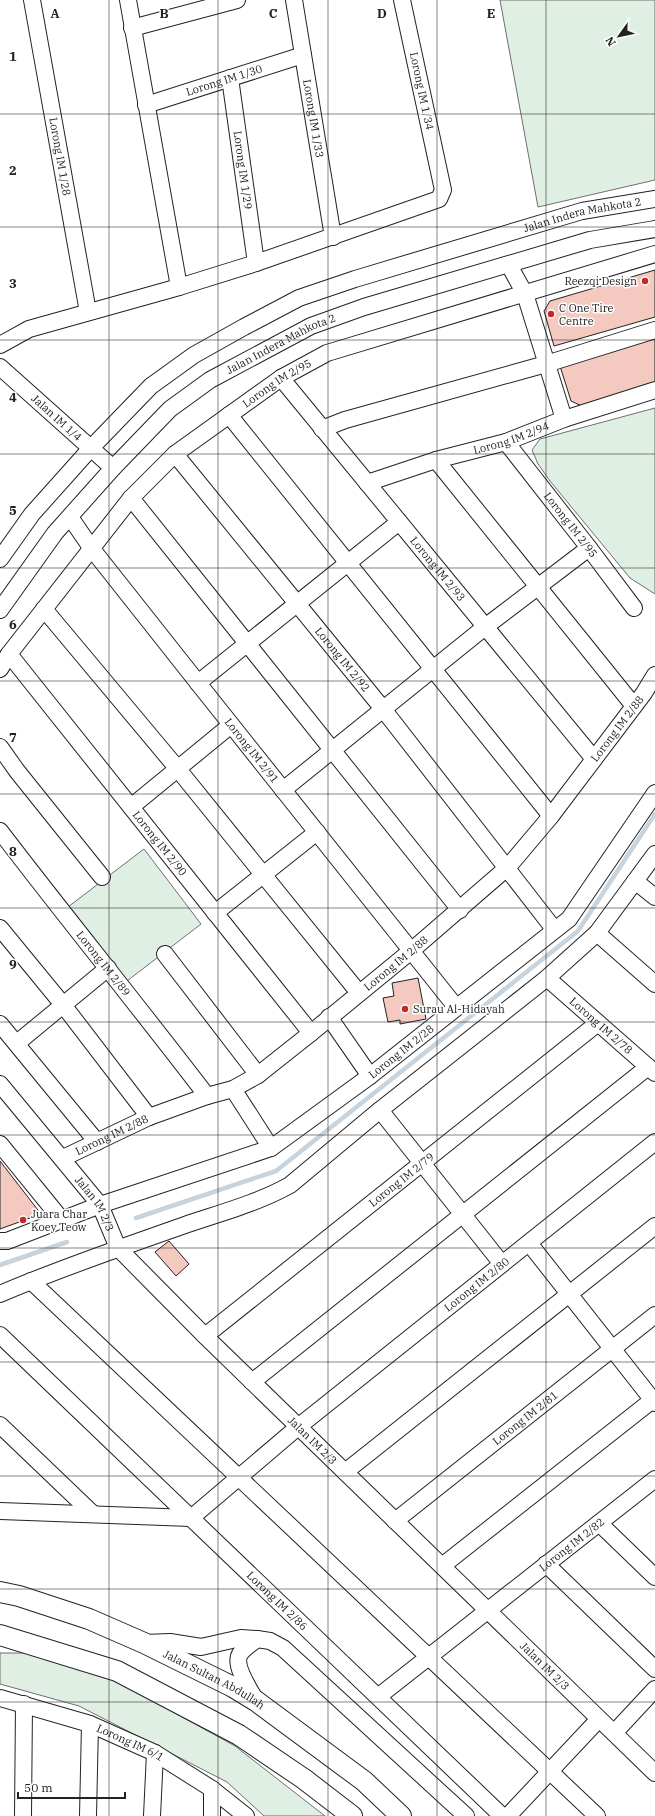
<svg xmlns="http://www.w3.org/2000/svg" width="655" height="1816" font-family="'IBM Plex Serif',serif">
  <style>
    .green { fill: #e0efe3; stroke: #6f6f6f }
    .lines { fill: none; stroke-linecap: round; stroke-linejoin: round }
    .stream { stroke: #c7d3dd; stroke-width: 4.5 }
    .building { fill: #f3c9c0; stroke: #222 }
    .minor-casing { stroke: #222; stroke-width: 18 }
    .major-casing { stroke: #222; stroke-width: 22 }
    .minor { stroke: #fff; stroke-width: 16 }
    .major { stroke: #fff; stroke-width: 20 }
    .grid { fill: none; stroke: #222; stroke-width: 1; stroke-opacity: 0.55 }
    .poi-dot { fill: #c62828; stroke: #fff; stroke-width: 1.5 }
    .labels { text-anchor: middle; stroke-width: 3; stroke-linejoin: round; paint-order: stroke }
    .street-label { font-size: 11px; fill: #222; stroke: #fff }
    .poi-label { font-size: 11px; fill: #222; stroke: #fff; text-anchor: start }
    .grid-label { font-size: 13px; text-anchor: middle; font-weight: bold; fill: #222; stroke: #fff; stroke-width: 3; stroke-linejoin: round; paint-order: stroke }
  </style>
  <rect width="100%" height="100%" fill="#fff"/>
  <g class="green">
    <polygon points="500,0 655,0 655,180 538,207"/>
    <polygon points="655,408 655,594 630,578 550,481 538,464 532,450 540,439"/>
    <polygon points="144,849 201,924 127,981 68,907"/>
    <polygon points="0,1653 30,1653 115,1680 235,1746 325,1816 264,1816 227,1782 79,1706 0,1684"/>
  </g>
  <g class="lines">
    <g class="stream">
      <polyline points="136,1218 276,1171 578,931 655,814"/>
      <polyline points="0,1265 67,1242"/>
    </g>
  </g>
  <g class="building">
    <polygon points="655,270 655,317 554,346 544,311 550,301"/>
    <polygon points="655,336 655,385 584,407 571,401 560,366"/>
    <polygon points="418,978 426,1019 400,1024 400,1020 388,1022 383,998 394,996 392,983"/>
    <polygon points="0,1161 41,1214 0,1229"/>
    <polygon points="169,1241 189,1264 176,1276 155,1252"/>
  </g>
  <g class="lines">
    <g class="minor-casing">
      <g id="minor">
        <path id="s1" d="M32 0 88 312"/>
        <polyline points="128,0 179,287"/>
        <path id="s2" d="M294 0 333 237"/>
        <polyline points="132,28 237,0"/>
        <path id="s3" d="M230 78 256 263"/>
        <path id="s4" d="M146 105 303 55"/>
        <polyline points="509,265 525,294 564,419"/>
        <polyline points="0,345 29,329 179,287 256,263 439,199 443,190 402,0"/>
        <path id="s5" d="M0 367 113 468"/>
        <path id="s6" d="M281 378 594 759"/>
        <polyline points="229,415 551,816"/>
        <polyline points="322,429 345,420 546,364 655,330"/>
        <path id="s7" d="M506 442 589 548 634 608"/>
        <path id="s8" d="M175 454 383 709 554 929"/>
        <polyline points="436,460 634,706"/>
        <path id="s9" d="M367 483 436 460 506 442 564 419 655 390"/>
        <polyline points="131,498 460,910"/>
        <path id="s10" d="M70 517 92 549 198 683 456 1007"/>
        <path id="s11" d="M0 559 32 514 91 448 151 386 194 355 244 327 299 298 355 279 582 211 655 199"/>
        <polyline points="44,609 177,768 359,993"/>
        <path id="s12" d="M0 610 55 533 113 468 170 409 210 380 311 326 364 307 590 240 655 229"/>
        <path id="s13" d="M9 654 311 1033"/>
        <path id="s14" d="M0 669 9 654 131 498 175 454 281 378 327 353 655 254"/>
        <polyline points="198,683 399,522"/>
        <polyline points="0,747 17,771 102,877"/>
        <polyline points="283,790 485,627 589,548"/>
        <polyline points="131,807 231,725"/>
        <path id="s15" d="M0 831C68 920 139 1007 207 1096"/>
        <polyline points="635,881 655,897"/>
        <polyline points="215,913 317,832"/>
        <polyline points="0,928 64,1006 149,1117"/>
        <polyline points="597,933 655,984"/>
        <polyline points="165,954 258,1075"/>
        <path id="s16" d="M547 978 655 1073"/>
        <polyline points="329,1017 370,1076"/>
        <polyline points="0,1024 97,1142"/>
        <polyline points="17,1043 108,968"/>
        <path id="s17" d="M0 1084 100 1205 118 1248 205 1336 655 1773"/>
        <polyline points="233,1089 271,1148"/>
        <polyline points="380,1110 502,1264"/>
        <polyline points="0,1144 61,1219"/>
        <path id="s18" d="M63 1158 149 1117 207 1096 233 1089 258 1075 311 1033 411 951 508 867 551 816 644 693 655 675"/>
        <path id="s19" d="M0 1241H7L100 1205 271 1148 278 1143 370 1076 569 919 655 793"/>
        <polyline points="529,1243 655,1403"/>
        <polyline points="31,1281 597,1816"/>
        <path d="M0 1294C60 1268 123 1247 185 1225 220 1213 258 1203 290 1185L380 1110 547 978 597 933 655 854"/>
        <path id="s20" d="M0 1335 502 1816"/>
        <path id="s21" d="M205 1336 598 1023"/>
        <polyline points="252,1382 648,1067"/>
        <polyline points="0,1425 93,1514"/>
        <polyline points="345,1472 655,1226"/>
        <polyline points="0,1511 191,1518"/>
        <path id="s22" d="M191 1518 298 1427 655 1142"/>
        <path id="s23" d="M395 1521 655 1315"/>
        <polyline points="599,1523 655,1577"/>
        <polyline points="546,1564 655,1669"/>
        <polyline points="442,1566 655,1398"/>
        <polyline points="144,1643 170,1642 201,1647 241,1638 257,1639 270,1641 283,1648 466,1816"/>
        <path id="s24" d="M379 1696 655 1479"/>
        <path id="s25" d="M0 1698 90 1724 155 1753 212 1789 246 1816"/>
        <path d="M256 1701C250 1690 233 1665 240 1654 244 1648 252 1643 257 1639"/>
        <polyline points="614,1733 655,1689"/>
        <polyline points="212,1789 212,1816"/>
        <polyline points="23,1816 24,1704"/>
        <polyline points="88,1816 90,1724"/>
        <polyline points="152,1816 155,1753"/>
        <polyline points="508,1816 599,1719"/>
      </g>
    </g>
    <g class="major-casing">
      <g id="major">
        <path id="s26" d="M0 1592 19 1596 89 1619 144 1643 233 1687 256 1701 364 1781 401 1816"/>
        <polyline points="0,1635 117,1671 239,1735 304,1779 352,1816"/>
      </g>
    </g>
    <use href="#minor" class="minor"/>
    <use href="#major" class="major"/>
  </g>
  <path class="grid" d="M109 0V1816M218 0V1816M328 0V1816M437 0V1816M546 0V1816M0 114H655M0 227H655M0 340H655M0 454H655M0 568H655M0 681H655M0 794H655M0 908H655M0 1022H655M0 1135H655M0 1248H655M0 1362H655M0 1476H655M0 1589H655M0 1702H655"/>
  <g class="poi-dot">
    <circle cx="645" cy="281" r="4"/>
    <circle cx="551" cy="314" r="4"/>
    <circle cx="405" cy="1009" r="4"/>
    <circle cx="23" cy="1220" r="4"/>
  </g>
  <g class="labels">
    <g class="street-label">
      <text dy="4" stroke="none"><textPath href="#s4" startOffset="82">Lorong IM 1/30</textPath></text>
      <text transform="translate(422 91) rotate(78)" y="4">Lorong IM 1/34</text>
      <text dy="4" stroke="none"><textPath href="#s2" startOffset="120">Lorong IM 1/33</textPath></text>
      <text dy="4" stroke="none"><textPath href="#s1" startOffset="159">Lorong IM 1/28</textPath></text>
      <text dy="4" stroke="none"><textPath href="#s3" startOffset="93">Lorong IM 1/29</textPath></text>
      <text dy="4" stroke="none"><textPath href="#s11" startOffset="698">Jalan Indera Mahkota 2</textPath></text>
      <text dy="4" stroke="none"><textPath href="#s12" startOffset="393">Jalan Indera Mahkota 2</textPath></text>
      <text dy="4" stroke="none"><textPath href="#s14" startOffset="402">Lorong IM 2/95</textPath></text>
      <text dy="4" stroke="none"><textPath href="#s5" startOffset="76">Jalan IM 1/4</textPath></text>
      <text dy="4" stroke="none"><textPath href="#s9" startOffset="151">Lorong IM 2/94</textPath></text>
      <text dy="4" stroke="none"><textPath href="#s7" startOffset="105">Lorong IM 2/95</textPath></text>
      <text dy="4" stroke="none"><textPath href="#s6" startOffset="247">Lorong IM 2/93</textPath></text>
      <text dy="4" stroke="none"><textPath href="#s8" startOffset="265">Lorong IM 2/92</textPath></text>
      <text dy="4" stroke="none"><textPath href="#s18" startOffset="714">Lorong IM 2/88</textPath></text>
      <text dy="4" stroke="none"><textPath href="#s10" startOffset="296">Lorong IM 2/91</textPath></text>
      <text dy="4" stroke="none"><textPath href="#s13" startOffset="242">Lorong IM 2/90</textPath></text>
      <text dy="4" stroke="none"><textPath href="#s15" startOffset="168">Lorong IM 2/89</textPath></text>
      <text dy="4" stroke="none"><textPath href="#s18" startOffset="390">Lorong IM 2/88</textPath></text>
      <text dy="4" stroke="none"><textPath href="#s16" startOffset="72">Lorong IM 2/78</textPath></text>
      <text dy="4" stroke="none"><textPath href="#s19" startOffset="449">Lorong IM 2/28</textPath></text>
      <text dy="4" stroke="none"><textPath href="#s18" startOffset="54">Lorong IM 2/88</textPath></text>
      <text dy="4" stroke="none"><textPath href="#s21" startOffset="251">Lorong IM 2/79</textPath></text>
      <text dy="4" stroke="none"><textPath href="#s17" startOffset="153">Jalan IM 2/3</textPath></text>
      <text dy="4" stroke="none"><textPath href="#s22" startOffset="369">Lorong IM 2/80</textPath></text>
      <text dy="4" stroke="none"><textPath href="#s23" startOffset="166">Lorong IM 2/81</textPath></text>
      <text dy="4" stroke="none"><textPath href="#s17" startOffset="477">Jalan IM 2/3</textPath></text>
      <text dy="4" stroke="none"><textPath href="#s24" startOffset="245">Lorong IM 2/82</textPath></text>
      <text dy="4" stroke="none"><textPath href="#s20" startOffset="384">Lorong IM 2/86</textPath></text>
      <text dy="4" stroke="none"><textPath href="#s17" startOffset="801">Jalan IM 2/3</textPath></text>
      <text dy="4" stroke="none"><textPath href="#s26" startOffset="232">Jalan Sultan Abdullah</textPath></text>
      <text dy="4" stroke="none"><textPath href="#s25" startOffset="138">Lorong IM 6/1</textPath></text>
    </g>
    <g class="poi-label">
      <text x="637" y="285" text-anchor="end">Reezqi Design</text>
      <text x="559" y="312">C One Tire<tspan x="559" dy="13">Centre</tspan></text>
      <text x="413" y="1013">Surau Al-Hidayah</text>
      <text x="31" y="1218">Juara Char<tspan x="31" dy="13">Koey Teow</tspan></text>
    </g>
  </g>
  <g class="grid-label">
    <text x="55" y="18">A</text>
    <text x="164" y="18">B</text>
    <text x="273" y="18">C</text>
    <text x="382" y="18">D</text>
    <text x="491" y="18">E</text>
    <text x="13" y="61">1</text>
    <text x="13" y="175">2</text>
    <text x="13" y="288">3</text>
    <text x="13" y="402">4</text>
    <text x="13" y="515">5</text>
    <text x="13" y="629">6</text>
    <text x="13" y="742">7</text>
    <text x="13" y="856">8</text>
    <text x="13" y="969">9</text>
  </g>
  <g transform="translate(619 36) rotate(237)" stroke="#ffffff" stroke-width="3" paint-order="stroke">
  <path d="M0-3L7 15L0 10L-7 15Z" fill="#222222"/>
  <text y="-6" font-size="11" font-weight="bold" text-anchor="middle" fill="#222222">N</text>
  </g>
  <path d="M18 1792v6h107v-6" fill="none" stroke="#222222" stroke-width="2"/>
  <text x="24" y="1792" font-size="12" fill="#222222" stroke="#ffffff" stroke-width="3" paint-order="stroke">50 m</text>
</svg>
